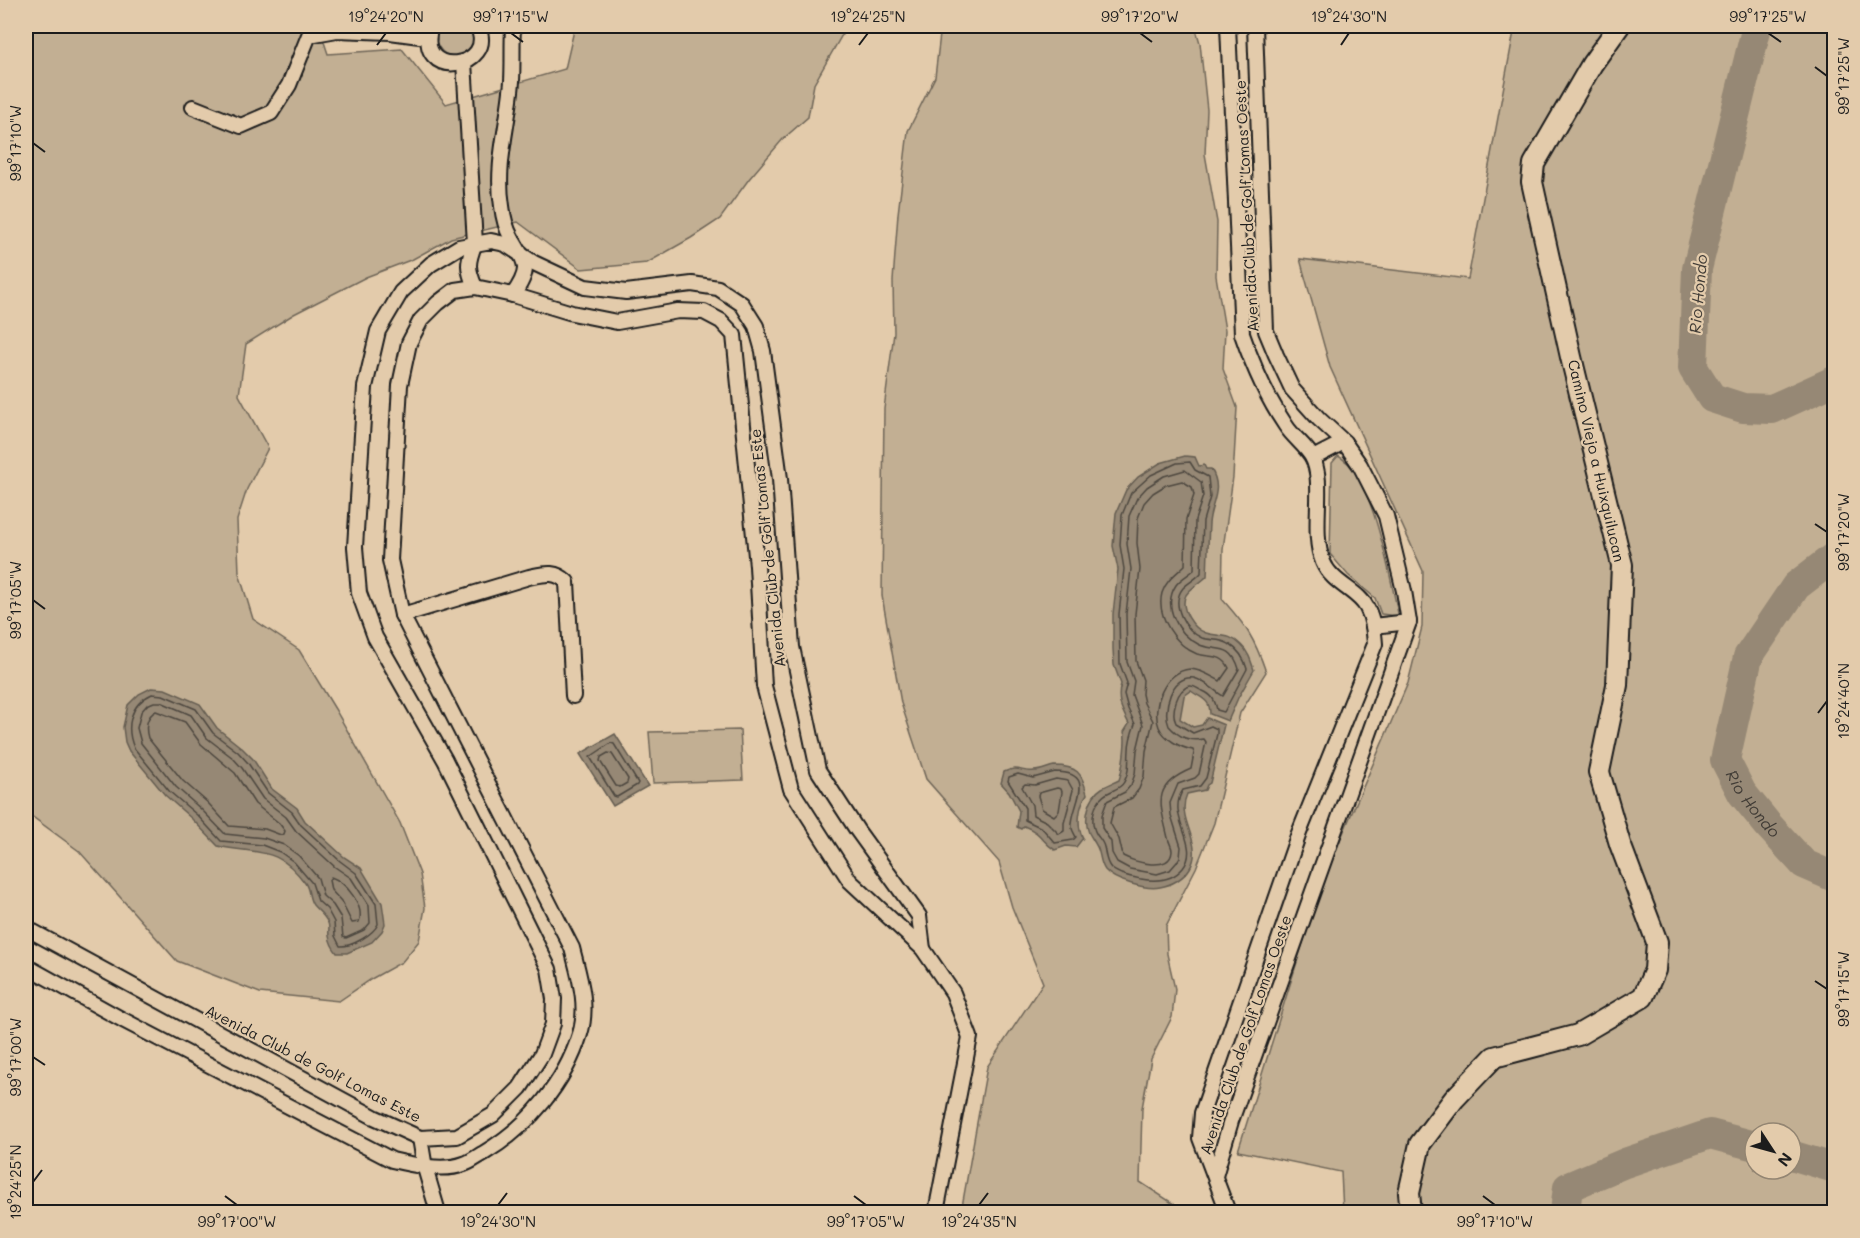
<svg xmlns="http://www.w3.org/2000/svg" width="1860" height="1238" font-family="Mali,sans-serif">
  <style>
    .green { fill: #c2af93; stroke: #6f6658; stroke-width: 1.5; fill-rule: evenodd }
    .water { fill: #968874; stroke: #655d51; stroke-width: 1.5 }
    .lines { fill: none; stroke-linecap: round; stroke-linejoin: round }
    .shore { stroke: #4d473f; stroke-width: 1.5 }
    .river { stroke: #968874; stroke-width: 30 }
    .street-casing { stroke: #1c1c1c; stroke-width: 18 }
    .secondary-casing { stroke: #1c1c1c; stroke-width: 24 }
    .street { stroke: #e3cbab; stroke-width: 14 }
    .secondary { stroke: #e3cbab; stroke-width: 20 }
    .ticks { fill: none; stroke: #1c1c1c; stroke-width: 2 }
    .labels { text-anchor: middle; stroke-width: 4.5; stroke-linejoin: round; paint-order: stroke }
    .street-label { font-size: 15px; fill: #1c1c1c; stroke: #e3cbab }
    .water-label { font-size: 16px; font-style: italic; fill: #413c36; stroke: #e3cbab }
    .neatline { fill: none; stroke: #1c1c1c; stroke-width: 2 }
    .ticks-label { font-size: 15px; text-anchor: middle; fill: #1c1c1c }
  </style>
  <rect width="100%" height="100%" fill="#e3cbab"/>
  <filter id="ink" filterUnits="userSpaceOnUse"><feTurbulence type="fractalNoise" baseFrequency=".0167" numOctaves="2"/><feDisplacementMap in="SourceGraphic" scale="12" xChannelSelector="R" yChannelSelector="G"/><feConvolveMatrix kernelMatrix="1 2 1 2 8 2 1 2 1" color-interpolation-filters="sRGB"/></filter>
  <g filter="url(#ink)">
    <g class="green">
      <polygon points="26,26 430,26 319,27 328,54 402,49 446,104 565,69 575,26 847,26 814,84 808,117 783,139 749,179 720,219 691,238 647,263 581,269 518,222 451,238 413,259 366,277 294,314 246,344 239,395 268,448 247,489 237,520 239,573 253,619 299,650 335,709 400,823 420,874 425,908 419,941 402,962 373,978 339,1001 260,993 177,961 79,851 26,812"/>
      <path d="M438 26H468L473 31V45L465 56C447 58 440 54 434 37Z"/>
      <path d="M941 26H1195L1200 43 1207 110 1205 154 1217 222 1216 276 1225 330 1223 369 1237 407 1233 477 1223 549 1222 599C1246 626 1254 637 1266 672L1240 713 1214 823 1196 868 1166 926 1167 954 1175 989 1172 1017 1151 1059 1142 1108 1140 1182 1177 1206 1181 1212H961L987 1067 1043 983 1012 907 999 862 926 779 901 703 882 596 884 409 894 333 893 281 898 214 908 131 935 77Z"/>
      <path d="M1515 26H1834V1212H1343L1341 1172 1238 1151 1322 882 1408 683 1422 627 1423 571 1330 367 1300 259 1468 279ZM1755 1133H1791V1169H1755Z"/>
      <path d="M1338 456C1372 471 1390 578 1398 613L1397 616 1381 614 1375 598 1348 575 1330 554 1332 463Z"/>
      <polygon points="740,730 743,780 653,783 649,732"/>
    </g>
    <g class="water">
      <path d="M1185 456 1195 457 1199 466 1204 465 1206 469H1211C1224 490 1210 504 1209 524 1208 541 1208 558 1207 576 1201 583 1191 587 1186 595 1179 608 1193 629 1206 633 1220 637 1229 633 1241 645 1248 651 1251 661 1254 670L1238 698 1228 721 1210 714C1210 699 1202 699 1191 691L1184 696 1180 719 1193 727 1202 725 1207 718 1224 725 1210 783 1207 785 1205 790 1187 794C1175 820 1205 843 1190 868 1184 878 1172 885 1160 887 1147 890 1114 881 1105 870 1099 862 1101 852 1096 845 1094 841 1091 837 1089 833 1083 819 1089 796 1102 788 1107 785 1113 783 1119 780 1122 772 1127 739 1124 732L1129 724C1122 710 1116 700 1121 684L1114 665 1113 649V614L1118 569 1113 546 1116 513 1126 490 1138 477 1160 463Z"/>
      <path d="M151 688 165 689 200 704 217 728 242 748 253 759 272 789 297 808 305 821 344 857 361 868 382 903 385 924 382 931 372 942 347 953H337C333 948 330 943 329 936 328 931 330 927 328 923 324 914 318 911 313 905 308 898 310 890 305 883 277 845 258 855 218 846L192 819 165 795 129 751 125 742 123 727 128 705 139 694Z"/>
      <polygon points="615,734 648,786 613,806 580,754"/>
      <path d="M1054 766C1077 766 1082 772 1087 794 1079 805 1076 826 1083 838L1076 847 1066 846 1055 850C1040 841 1044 834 1024 826L1021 829 1017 827 1019 811 1009 792 1001 783 1004 772C1020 765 1021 773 1034 771 1041 771 1048 767 1054 766Z"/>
    </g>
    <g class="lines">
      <g class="shore">
        <path d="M1190 462 1195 470 1208 477 1210 497 1203 521 1201 573C1196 579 1189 582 1183 588 1170 604 1185 631 1202 638 1211 641 1220 638 1229 644 1239 650 1244 658 1247 669L1224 712 1217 710C1215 700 1212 695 1203 691 1198 690 1195 685 1190 686 1176 689 1171 713 1176 723L1193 733 1211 726 1217 729V734L1206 778 1200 786 1183 790C1165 817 1202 844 1183 868 1172 881 1157 882 1141 879 1131 877 1119 875 1111 868 1105 861 1106 854 1104 847 1103 842 1099 838 1097 835 1091 826 1092 813 1097 804 1103 790 1119 792 1124 782 1130 772 1128 761 1129 750 1129 742 1132 732 1135 724L1128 709 1124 694 1127 683 1120 664 1119 614 1124 569 1120 545 1122 515 1131 493 1151 475 1177 463Z"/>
        <path d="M1185 470 1201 482 1203 496 1195 520 1194 570C1188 575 1180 579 1176 585 1162 606 1178 634 1198 644 1215 653 1231 641 1239 669L1223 696C1214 691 1206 681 1194 678 1171 674 1162 711 1169 726 1179 737 1189 742 1204 739L1206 742 1199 774 1195 778 1178 784 1170 803 1171 815 1181 847 1180 857 1177 862 1170 870 1157 874 1130 869 1117 862 1112 853 1111 842 1102 828V815L1107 801 1125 792 1131 785 1135 774 1137 750 1143 725 1132 695 1134 681 1127 662 1126 614 1131 569 1127 544 1129 516 1137 498 1147 487 1164 476Z"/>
        <path d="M1182 481 1192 487 1194 495 1186 519 1185 565C1176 574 1166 580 1162 593 1156 616 1176 646 1197 654 1210 658 1222 653 1229 668L1220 681C1211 676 1200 669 1190 669 1164 671 1151 708 1159 727 1164 739 1181 748 1193 750L1194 753 1191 769C1151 786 1160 803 1168 838 1169 843 1172 846 1172 851 1171 873 1134 862 1123 856L1119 839 1110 823 1114 807 1132 798 1139 789 1144 776 1146 751 1153 721 1144 703 1142 694 1143 680 1136 661 1135 614 1140 569 1137 543 1138 518 1144 503 1153 493 1166 485Z"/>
        <path d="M152 694 163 695 196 709 213 733 238 752 248 763 268 793 292 812 301 825 340 861 356 873 376 904 378 924C373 935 351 947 340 946L335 936 334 922 327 909 318 901 312 883 294 862 280 852 262 845 221 841 197 815 170 792 134 748C125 727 130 704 152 694Z"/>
        <polygon points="154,702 161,702 191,715 207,738 233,758 242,768 263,799 286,817 296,831 335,867 351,878 369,906 370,923 364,930 346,938 343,937 341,918 333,905 323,896 318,878 299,856 284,845 264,838 225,834 202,810 176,787 141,743 137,728 141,712 147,705"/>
        <path d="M156 711 185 722 201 744 235 773 255 804 279 823 285 831 284 834 281 835 265 829 229 826 208 803 183 781 148 738C145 728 146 716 156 711Z"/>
        <polygon points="611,743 614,744 638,783 637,785 617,797 614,796 590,757"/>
        <polygon points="608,753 612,754 628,779 627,783 620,787 616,786 600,761 601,757"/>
        <path d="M1055 772C1101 772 1069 808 1072 828 1072 830 1075 835 1076 837L1073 840 1055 843 1042 828 1025 820V808L1008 781 1009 777 1018 774 1033 778Z"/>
        <polygon points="1056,779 1068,781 1073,790 1064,823 1064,831 1059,834 1047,822 1033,815 1032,805 1022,787 1025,784 1035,785"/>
        <polygon points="1057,788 1061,789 1062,792 1059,811 1054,816 1042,809 1038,796 1039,793"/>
        <path d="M331 877C346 882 365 906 359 922L352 923 341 901 331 890 329 880Z"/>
      </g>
      <g class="river">
        <polyline points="1757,26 1697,269 1693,368 1712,398 1743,408 1772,409 1834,381"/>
        <path id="s1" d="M1834 557 1796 586 1748 657 1725 760 1742 793 1768 825 1804 864 1834 877"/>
        <polyline points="1791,1155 1834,1168"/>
        <polyline points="1565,1212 1568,1187 1625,1163 1710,1134 1755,1146"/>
      </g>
      <g class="street-casing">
        <g id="street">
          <path d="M431 26C413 83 500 68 477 26"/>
          <path d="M1228 26 1242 334C1253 366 1267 398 1286 426 1293 437 1306 446 1312 457 1326 482 1310 531 1323 562 1332 584 1359 591 1367 608 1373 619 1374 632 1375 644L1299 833 1202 1113 1200 1138 1228 1212"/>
          <path d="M464 62 475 243C467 263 467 268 475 287"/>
          <polyline points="193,107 241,126 271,113 289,85 309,35 337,30 390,32 427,37"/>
          <path d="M513 295C533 266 525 263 511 237 506 228 503 215 502 206 495 164 509 123 512 81 513 63 512 44 513 26"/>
          <polyline points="1313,458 1344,442"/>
          <path d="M402 615 529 577C544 574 555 570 567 582L573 696"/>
          <polyline points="1373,626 1409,622"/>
          <polyline points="26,928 374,1117 420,1138 457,1136 493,1115 520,1088 542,1054 553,1024 554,999 549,969 445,760 375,637 359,593 355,547 365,387 378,331 401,292 431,264 459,247 491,241 505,244 534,263 585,287 626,292 692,284 718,288 742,304 756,326 763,351 780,479 792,647 818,770 857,830 919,916 923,949"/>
          <path d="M26 966 123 1020 392 1160C413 1165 443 1172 464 1164 471 1162 478 1156 484 1153 528 1127 565 1083 580 1034 589 1005 579 976 572 948L402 615 390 560 400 385 409 343 421 320 438 303 455 290 475 287 513 295 572 313 617 322 678 311 704 312 721 321 734 335 757 566 764 686 791 789 850 881 923 949 953 993 970 1037 936 1212"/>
          <polyline points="420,1138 425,1168 438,1212"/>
          <polyline points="1215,1176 1231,1121 1409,622 1404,591 1386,516 1360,465 1344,442 1319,419 1292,389 1276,355 1266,331 1255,26"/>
        </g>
      </g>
      <g class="secondary-casing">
        <polyline id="secondary" points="1411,1212 1409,1193 1420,1144 1454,1099 1494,1057 1578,1035 1643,997 1655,970 1657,942 1620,844 1599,772 1617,685 1622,565 1571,357 1532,182 1534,164 1592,64 1619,26"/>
      </g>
      <use href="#street" class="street"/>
      <use href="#secondary" class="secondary"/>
    </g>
  </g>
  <path class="ticks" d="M511 33 523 42M1140 33 1152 42M1768 33 1781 42M377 45 386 33M859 45 868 33M1341 45 1349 33M1815 67 1827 76M33 143 45 152M1815 524 1827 532M33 600 45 609M1818 713 1827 701M1815 981 1827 989M33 1057 45 1065M33 1182 42 1170M225 1196 237 1205M854 1196 866 1205M1483 1196 1495 1205M498 1205 507 1193M979 1205 988 1193"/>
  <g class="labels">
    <g class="street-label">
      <text transform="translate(1247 206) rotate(-93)" y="5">Avenida Club de Golf Lomas Oeste</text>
      <text transform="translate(1596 461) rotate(77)" y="5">Camino Viejo a Huixquilucan</text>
      <text transform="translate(768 548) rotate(-96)" y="5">Avenida Club de Golf Lomas Este</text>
      <text transform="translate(1246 1035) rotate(-71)" y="5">Avenida Club de Golf Lomas Oeste</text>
      <text transform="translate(313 1064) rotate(27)" y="5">Avenida Club de Golf Lomas Este</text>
    </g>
    <g class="water-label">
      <text transform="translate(1698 294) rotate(-85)" y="6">Rio Hondo</text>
      <text dy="6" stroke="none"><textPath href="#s1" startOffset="291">Rio Hondo</textPath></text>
    </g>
  </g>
  <rect width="1860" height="1238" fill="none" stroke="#e3cbab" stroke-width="66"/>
  <g transform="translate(1773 1151) rotate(126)"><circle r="28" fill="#e3cbab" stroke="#938572" stroke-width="1.5"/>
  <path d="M0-4.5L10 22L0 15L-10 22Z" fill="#1c1c1c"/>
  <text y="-9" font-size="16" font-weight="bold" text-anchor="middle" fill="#1c1c1c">N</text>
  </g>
  <rect x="33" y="33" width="1794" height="1172" class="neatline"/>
  <g class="ticks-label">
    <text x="386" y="22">19°24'20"N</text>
    <text x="511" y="22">99°17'15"W</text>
    <text x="868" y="22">19°24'25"N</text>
    <text x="1140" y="22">99°17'20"W</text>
    <text x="1349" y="22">19°24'30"N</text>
    <text x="1768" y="22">99°17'25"W</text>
    <text transform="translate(1844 76) rotate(-90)" y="5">99°17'25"W</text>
    <text transform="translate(16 143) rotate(-90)" y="5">99°17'10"W</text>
    <text transform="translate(1844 532) rotate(-90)" y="5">99°17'20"W</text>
    <text transform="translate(16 600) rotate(-90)" y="5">99°17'05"W</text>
    <text transform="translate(1844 701) rotate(-90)" y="5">19°24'40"N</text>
    <text transform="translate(1844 989) rotate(-90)" y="5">99°17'15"W</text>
    <text transform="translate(16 1057) rotate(-90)" y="5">99°17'00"W</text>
    <text transform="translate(16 1182) rotate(-90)" y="5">19°24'25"N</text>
    <text x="237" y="1227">99°17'00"W</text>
    <text x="498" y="1227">19°24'30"N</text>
    <text x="866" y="1227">99°17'05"W</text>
    <text x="979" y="1227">19°24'35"N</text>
    <text x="1495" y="1227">99°17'10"W</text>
  </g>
</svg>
